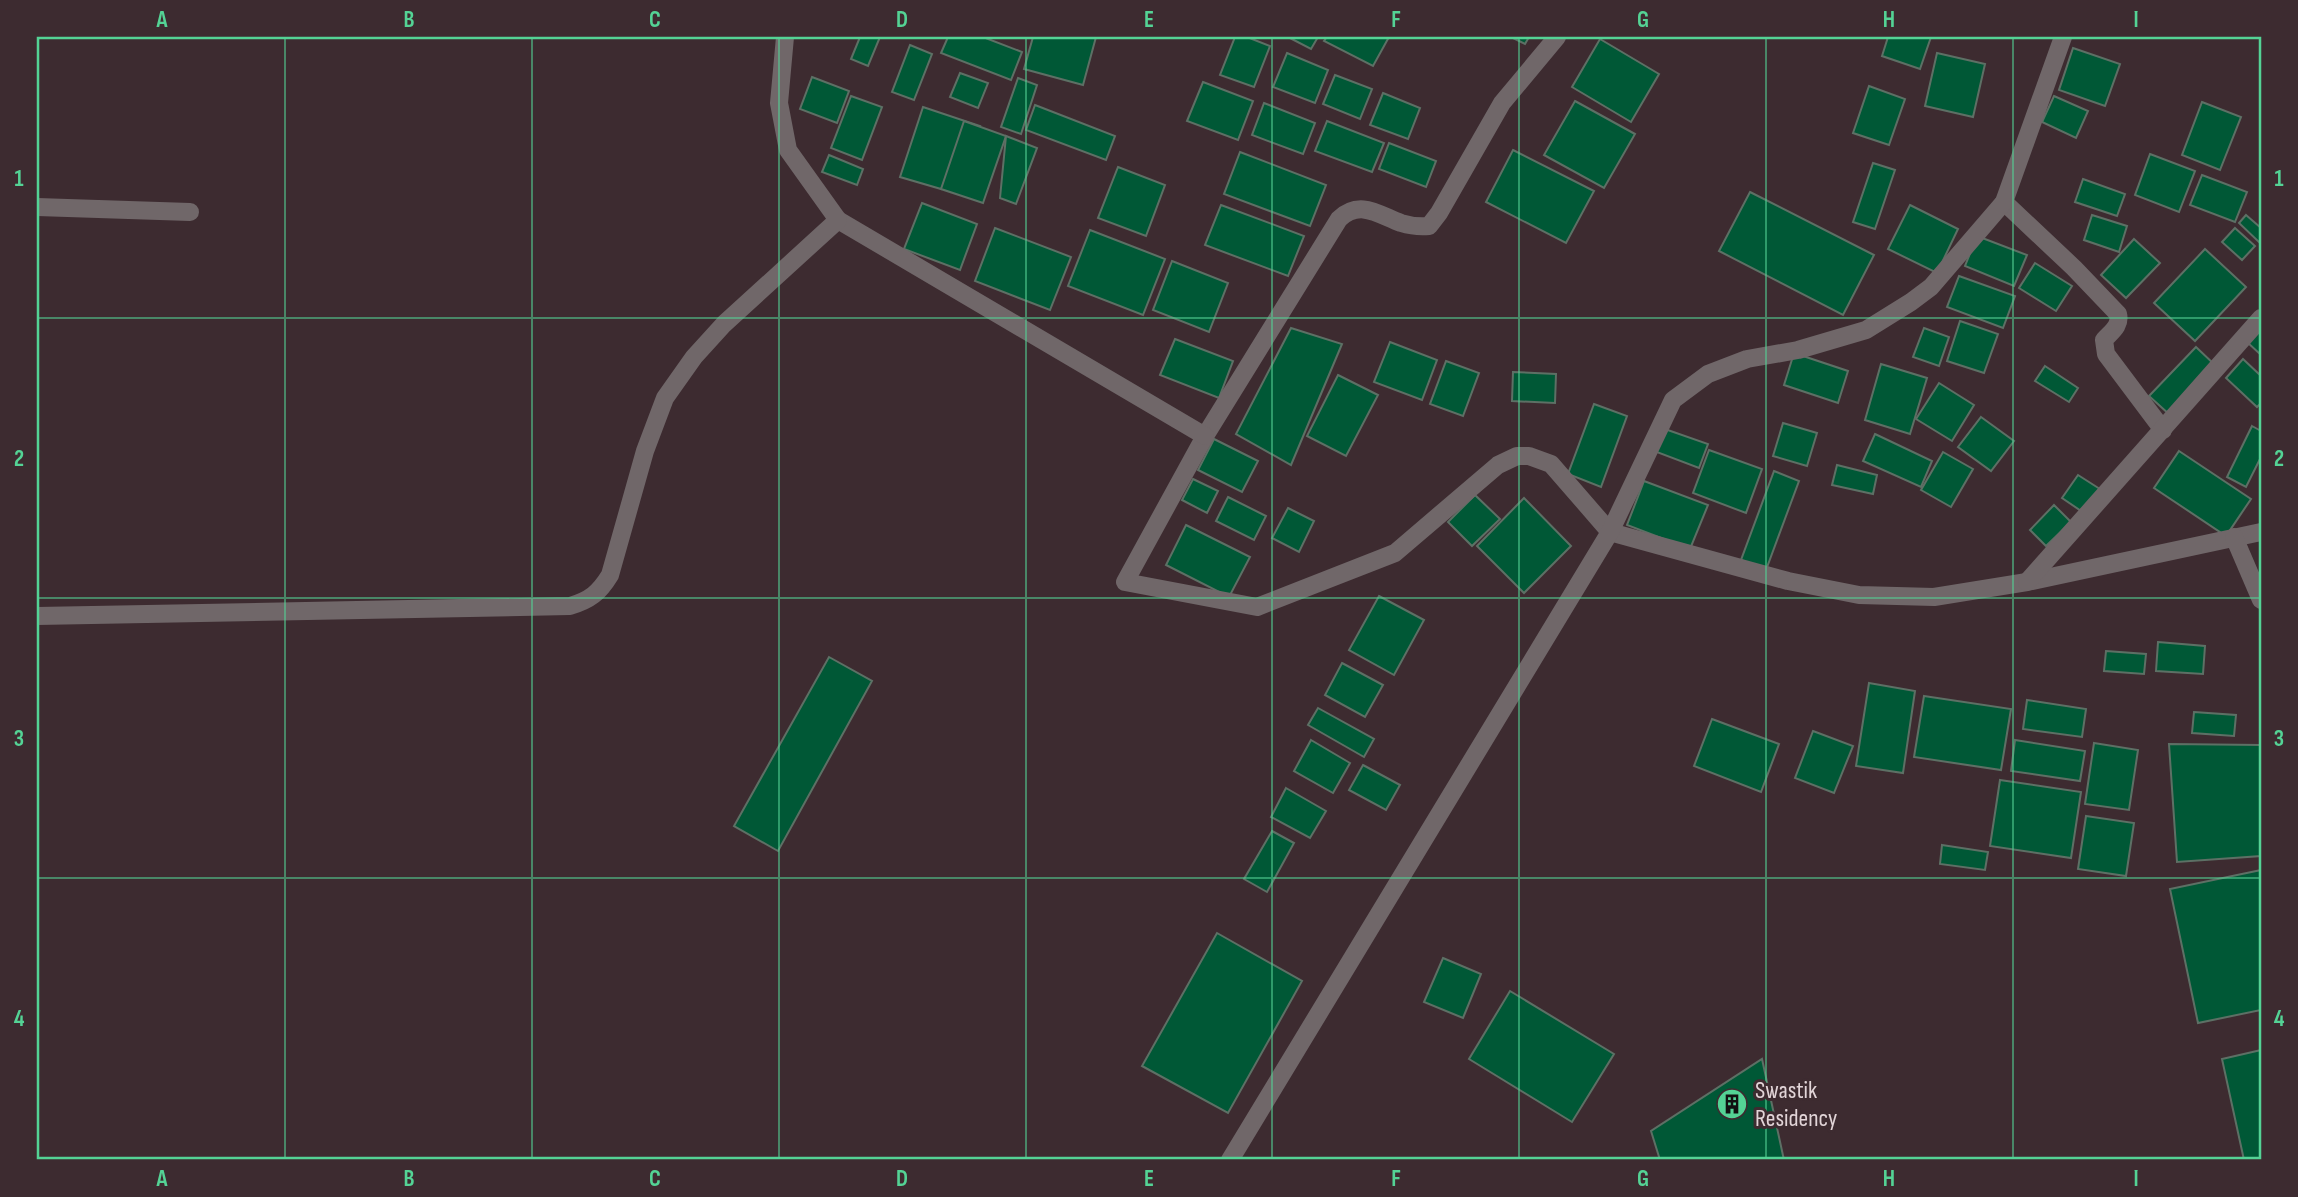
<svg xmlns="http://www.w3.org/2000/svg" width="2298" height="1197" font-family="'Sofia Sans Condensed',sans-serif">
  <style>
    .building { fill: #005836; stroke: #5d7065; stroke-width: 2 }
    .lines { fill: none; stroke-linecap: round; stroke-linejoin: round }
    .lane { stroke: #706769; stroke-width: 18 }
    .street { stroke: #706769; stroke-width: 18 }
    .grid { fill: none; stroke: #54d395; stroke-width: 2; stroke-opacity: 0.55 }
    .labels { text-anchor: middle; stroke-width: 6; stroke-linejoin: round; paint-order: stroke }
    .poi-label { font-size: 24px; fill: #e2d5d8; stroke: #3d2b30; text-anchor: start }
    .neatline { fill: none; stroke: #54d395; stroke-width: 2.5 }
    .grid-label { font-size: 23px; text-anchor: middle; font-weight: bold; fill: #54d395 }
  </style>
  <rect width="100%" height="100%" fill="#3d2b30"/>
  <g class="building">
    <polygon points="860,37 880,37 868,66 851,59"/>
    <polygon points="948,37 983,37 1022,52 1011,80 941,53"/>
    <polygon points="1033,37 1096,37 1083,85 1024,69"/>
    <polygon points="1235,37 1247,37 1270,46 1254,87 1220,75"/>
    <polygon points="1288,37 1318,37 1311,49"/>
    <polygon points="1327,37 1389,37 1373,66 1324,41"/>
    <polygon points="1511,37 1529,37 1525,44"/>
    <polygon points="1888,37 1931,37 1920,69 1882,56"/>
    <polygon points="1600,39 1659,74 1631,122 1572,87"/>
    <polygon points="910,45 932,54 914,100 892,92"/>
    <polygon points="2073,48 2120,64 2105,106 2059,90"/>
    <polygon points="1287,53 1328,70 1315,103 1273,87"/>
    <polygon points="1937,53 1985,64 1973,117 1925,106"/>
    <polygon points="960,73 988,83 978,108 950,97"/>
    <polygon points="1335,75 1372,89 1360,119 1323,104"/>
    <polygon points="812,77 849,91 837,123 800,109"/>
    <polygon points="1018,78 1037,85 1021,134 1001,127"/>
    <polygon points="1203,82 1253,101 1238,140 1187,121"/>
    <polygon points="1869,86 1905,99 1889,145 1853,133"/>
    <polygon points="1383,93 1420,108 1408,139 1370,125"/>
    <polygon points="851,96 882,107 862,160 831,148"/>
    <polygon points="2054,96 2088,111 2076,138 2042,122"/>
    <polygon points="1575,101 1635,134 1604,188 1544,155"/>
    <polygon points="2202,102 2241,117 2220,170 2182,155"/>
    <polygon points="1264,103 1315,123 1303,154 1252,135"/>
    <polygon points="1035,105 1115,136 1106,160 1026,130"/>
    <polygon points="923,107 980,126 941,189 900,177"/>
    <polygon points="964,121 1006,136 983,203 941,189"/>
    <polygon points="1327,121 1384,143 1372,172 1315,151"/>
    <polygon points="1006,136 1037,148 1016,204 1000,198"/>
    <polygon points="1389,143 1436,161 1426,187 1379,169"/>
    <polygon points="1513,150 1594,191 1566,243 1486,202"/>
    <polygon points="1240,152 1326,185 1310,226 1224,194"/>
    <polygon points="2150,154 2195,171 2179,212 2135,195"/>
    <polygon points="829,155 863,169 857,185 822,172"/>
    <polygon points="1873,163 1895,170 1875,229 1853,222"/>
    <polygon points="1118,167 1165,185 1146,236 1098,218"/>
    <polygon points="2202,175 2247,192 2235,222 2190,205"/>
    <polygon points="2083,179 2125,194 2117,216 2075,202"/>
    <polygon points="1750,192 1874,255 1843,315 1719,251"/>
    <polygon points="922,203 977,224 960,270 904,249"/>
    <polygon points="1221,205 1304,236 1288,276 1205,245"/>
    <polygon points="1910,205 1958,229 1937,273 1888,249"/>
    <polygon points="2092,215 2127,226 2119,252 2084,240"/>
    <polygon points="2246,215 2261,228 2261,244 2239,223"/>
    <polygon points="995,228 1071,257 1050,310 975,281"/>
    <polygon points="2235,228 2255,246 2242,260 2222,242"/>
    <polygon points="1090,230 1165,259 1143,315 1068,286"/>
    <polygon points="1977,236 2027,255 2014,286 1965,266"/>
    <polygon points="2134,239 2160,263 2126,298 2101,275"/>
    <polygon points="2205,249 2246,287 2195,341 2154,303"/>
    <polygon points="1172,261 1228,283 1209,332 1153,310"/>
    <polygon points="2035,263 2072,286 2056,311 2019,288"/>
    <polygon points="1959,276 2015,296 2003,328 1947,307"/>
    <polygon points="1960,321 1998,334 1984,373 1947,361"/>
    <polygon points="1291,328 1342,344 1291,465 1236,434"/>
    <polygon points="1924,328 1949,337 1939,366 1913,357"/>
    <polygon points="2261,328 2261,355 2247,342"/>
    <polygon points="1175,339 1233,361 1219,398 1160,375"/>
    <polygon points="1390,342 1437,360 1422,400 1374,382"/>
    <polygon points="2196,347 2216,366 2170,415 2149,396"/>
    <polygon points="1794,353 1848,371 1838,403 1784,385"/>
    <polygon points="2243,359 2261,376 2261,403 2257,407 2226,378"/>
    <polygon points="1446,361 1479,373 1463,416 1430,404"/>
    <polygon points="1881,364 1927,378 1910,434 1865,420"/>
    <polygon points="2045,366 2078,388 2069,402 2035,381"/>
    <polygon points="1513,372 1556,374 1555,403 1512,401"/>
    <polygon points="1338,375 1378,395 1346,456 1307,436"/>
    <polygon points="1939,383 1974,405 1952,441 1916,419"/>
    <polygon points="1594,404 1627,416 1601,487 1568,474"/>
    <polygon points="1981,417 2014,441 1991,471 1958,447"/>
    <polygon points="1783,423 1817,433 1807,466 1773,456"/>
    <polygon points="2252,426 2261,431 2261,457 2246,487 2227,477"/>
    <polygon points="1662,428 1708,444 1699,468 1654,451"/>
    <polygon points="1875,434 1932,461 1921,487 1863,461"/>
    <polygon points="1214,439 1258,461 1242,492 1198,470"/>
    <polygon points="1709,450 1762,469 1746,513 1693,493"/>
    <polygon points="2179,451 2251,499 2226,536 2154,488"/>
    <polygon points="1943,452 1973,469 1951,507 1921,490"/>
    <polygon points="1837,465 1877,475 1873,494 1832,485"/>
    <polygon points="1774,471 1799,481 1766,570 1741,560"/>
    <polygon points="2078,475 2103,491 2087,515 2062,498"/>
    <polygon points="1193,479 1218,491 1207,513 1182,500"/>
    <polygon points="1644,481 1708,505 1690,549 1627,525"/>
    <polygon points="1475,495 1500,519 1472,546 1448,522"/>
    <polygon points="1228,497 1266,516 1254,540 1216,521"/>
    <polygon points="1524,498 1571,546 1524,593 1477,546"/>
    <polygon points="2054,505 2071,522 2046,546 2030,530"/>
    <polygon points="1288,508 1314,521 1299,552 1272,538"/>
    <polygon points="1186,525 1250,557 1229,597 1166,565"/>
    <polygon points="1379,596 1424,620 1394,675 1349,650"/>
    <polygon points="2158,642 2205,646 2203,674 2156,671"/>
    <polygon points="2106,651 2146,654 2144,674 2104,671"/>
    <polygon points="829,657 872,681 778,851 734,826"/>
    <polygon points="1342,663 1383,685 1365,717 1325,695"/>
    <polygon points="1869,683 1915,691 1903,773 1856,766"/>
    <polygon points="1924,696 2011,709 2001,770 1914,757"/>
    <polygon points="2027,700 2086,709 2082,737 2023,729"/>
    <polygon points="1318,708 1374,739 1364,757 1308,725"/>
    <polygon points="2194,712 2236,715 2234,736 2192,733"/>
    <polygon points="1712,719 1779,744 1761,792 1694,766"/>
    <polygon points="1813,731 1853,746 1834,793 1795,778"/>
    <polygon points="1311,740 1350,763 1333,793 1294,771"/>
    <polygon points="2015,740 2085,751 2080,781 2011,771"/>
    <polygon points="2094,743 2138,750 2129,810 2085,804"/>
    <polygon points="2169,744 2261,745 2261,856 2177,862"/>
    <polygon points="1363,765 1400,785 1386,810 1349,790"/>
    <polygon points="2000,780 2081,792 2071,858 1990,846"/>
    <polygon points="1286,788 1326,811 1310,838 1271,817"/>
    <polygon points="2086,816 2134,823 2126,876 2078,869"/>
    <polygon points="1272,831 1294,843 1267,892 1244,879"/>
    <polygon points="1942,845 1988,852 1985,870 1940,864"/>
    <polygon points="2261,870 2261,1010 2198,1023 2170,889"/>
    <polygon points="1217,933 1302,981 1228,1113 1142,1066"/>
    <polygon points="1443,958 1481,974 1463,1018 1424,1002"/>
    <polygon points="1510,991 1614,1054 1572,1122 1469,1059"/>
    <polygon points="2261,1050 2261,1160 2244,1160 2222,1059"/>
    <polygon points="1762,1059 1784,1160 1660,1160 1651,1131"/>
  </g>
  <g class="lines">
    <polyline class="lane" points="37,207 190,212"/>
    <g class="street">
      <path d="M1557 37 1502 103 1439 213 1429 226C1420 227 1411 226 1401 223 1379 215 1360 199 1339 219L1205 436 1125 582 1257 607 1395 553 1498 465 1517 456H1529L1551 464 1610 532 1788 581 1859 595 1934 597 2027 582 2261 532"/>
      <path d="M2004 202 2074 268 2118 314C2121 326 2111 332 2104 340L2106 354 2163 430"/>
      <polyline points="838,220 1205,436"/>
      <polyline points="2234,537 2261,600"/>
      <polyline points="2027,582 2261,318"/>
      <path d="M37 616 570 606C590 600 599 593 610 575L645 451 665 398 694 357 724 324 838 220 788 150 779 103 785 37"/>
      <polyline points="1230,1160 1610,532 1673,400 1708,374 1747,359 1798,350 1866,330 1911,302 1931,287 2004,202 2063,37"/>
    </g>
  </g>
  <path class="grid" d="M285 37V1160M532 37V1160M779 37V1160M1026 37V1160M1272 37V1160M1519 37V1160M1766 37V1160M2013 37V1160M37 318H2261M37 598H2261M37 878H2261"/>
  <defs>
    <g id="building-disc" transform="scale(1.575)"><circle r="9.5" fill="#54d395" stroke="#3d2b30"/><path d="M-4-6H4V6H1V3H-1V6H-4ZM-2.5-4.3h1.7v1.8h-1.7ZM.8-4.3h1.7v1.8H.8ZM-2.5-1h1.7V.8h-1.7ZM.8-1h1.7V.8H.8Z" fill="#111"/></g>
  </defs>
  <g fill-rule="evenodd">
    <use href="#building-disc" x="1732" y="1104"/>
  </g>
  <g class="labels">
    <g class="poi-label">
      <text x="1755" y="1098">Swastik<tspan x="1755" dy="28">Residency</tspan></text>
    </g>
  </g>
  <rect width="2298" height="1197" fill="none" stroke="#3d2b30" stroke-width="77"/>
  <rect x="38" y="38" width="2222" height="1120" class="neatline"/>
  <g class="grid-label">
    <text x="162" y="27">A</text>
    <text x="409" y="27">B</text>
    <text x="655" y="27">C</text>
    <text x="902" y="27">D</text>
    <text x="1149" y="27">E</text>
    <text x="1396" y="27">F</text>
    <text x="1643" y="27">G</text>
    <text x="1889" y="27">H</text>
    <text x="2136" y="27">I</text>
    <text x="19" y="186">1</text>
    <text x="2279" y="186">1</text>
    <text x="19" y="466">2</text>
    <text x="2279" y="466">2</text>
    <text x="19" y="746">3</text>
    <text x="2279" y="746">3</text>
    <text x="19" y="1026">4</text>
    <text x="2279" y="1026">4</text>
    <text x="162" y="1186">A</text>
    <text x="409" y="1186">B</text>
    <text x="655" y="1186">C</text>
    <text x="902" y="1186">D</text>
    <text x="1149" y="1186">E</text>
    <text x="1396" y="1186">F</text>
    <text x="1643" y="1186">G</text>
    <text x="1889" y="1186">H</text>
    <text x="2136" y="1186">I</text>
  </g>
</svg>
